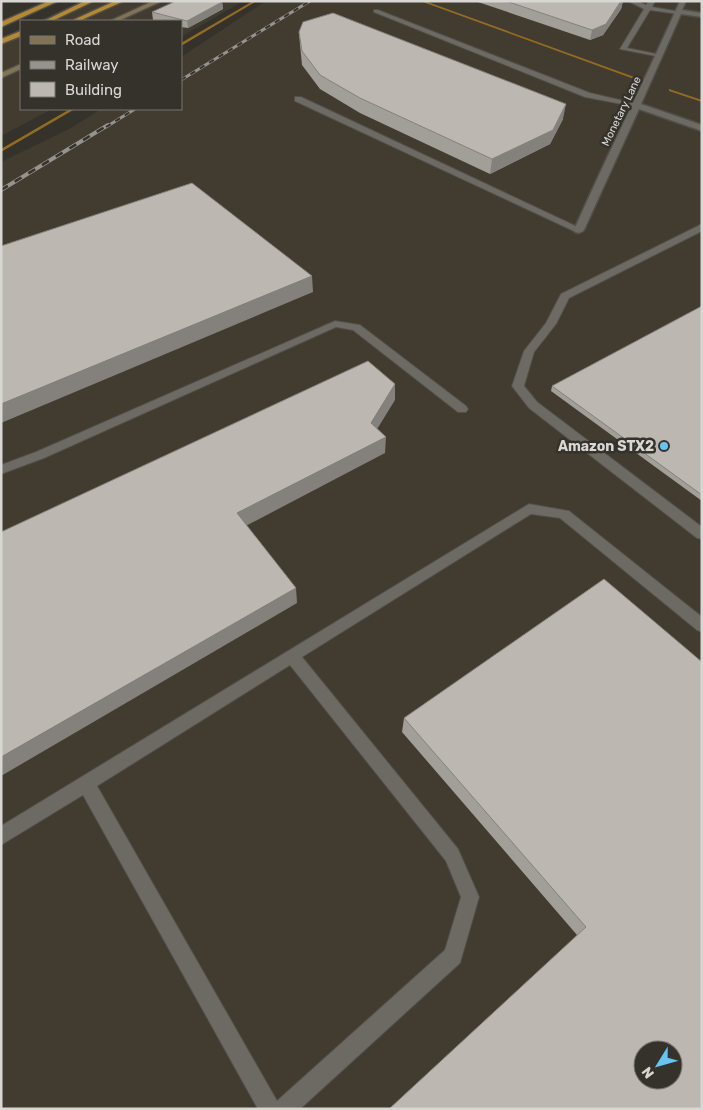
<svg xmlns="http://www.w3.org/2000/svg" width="703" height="1110" font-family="Rubik,sans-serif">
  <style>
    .built { fill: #423b30; fill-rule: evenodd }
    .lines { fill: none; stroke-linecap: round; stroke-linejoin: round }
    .stream { fill: #926c22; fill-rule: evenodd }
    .lane-casing { stroke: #514f4a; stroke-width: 2 }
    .street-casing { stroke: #514f4a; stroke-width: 3 }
    .secondary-casing { stroke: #514f4a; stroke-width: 3 }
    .highway-casing { stroke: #514f4a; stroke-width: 3 }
    .lane { fill: #6d6963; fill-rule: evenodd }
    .street { fill: #6d6963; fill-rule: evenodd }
    .secondary { fill: #827355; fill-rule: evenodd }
    .highway { fill: #b48934; fill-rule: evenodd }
    .rail-far1-casing { stroke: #95938e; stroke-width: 3 }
    .rail-casing { stroke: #95938e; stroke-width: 4 }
    .rail-far1 { stroke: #35322c; stroke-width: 2; stroke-dasharray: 5.5; stroke-linecap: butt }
    .rail { stroke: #35322c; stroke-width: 2.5; stroke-dasharray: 8; stroke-linecap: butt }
    .wall { fill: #a29e98 }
    .shaded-wall { fill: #84817c }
    .building { fill: #bcb8b1; stroke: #84817c; fill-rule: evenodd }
    .poi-dot { fill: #67c4f0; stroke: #35322c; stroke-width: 2 }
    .labels { text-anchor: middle; stroke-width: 5; stroke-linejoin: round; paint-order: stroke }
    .far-street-label { font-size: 11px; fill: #d9d7d4; stroke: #35322c }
    .poi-label { font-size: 14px; font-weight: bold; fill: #d9d7d4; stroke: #35322c; text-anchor: end }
  </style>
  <rect width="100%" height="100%" fill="#35322c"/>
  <g class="built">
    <polygon points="82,1 243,1 181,37 181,21 38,21"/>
    <path d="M266 1H702V1109H1V162L71 128 101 109H181V57ZM643 1050H673V1080H643Z"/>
    <polygon points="21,29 21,109 52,109 1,136 1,39"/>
  </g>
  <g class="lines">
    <g class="stream">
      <polygon points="253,1 257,1 181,46 181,43"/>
      <polygon points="420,1 425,1 637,78 634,79"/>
      <polygon points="669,89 702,100 702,102 669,91"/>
      <polygon points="70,109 75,109 1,152 1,149"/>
    </g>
    <g class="lane-casing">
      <g id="lane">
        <polygon points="628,1 637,1 646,5 649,1 655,1 652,7 681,12 678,14 650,10 627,48 661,55 661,57 620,49 644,9"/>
        <polygon points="374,10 378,10 590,93 641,105 637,107 585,97 374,12"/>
        <polygon points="295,97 301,97 584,230 582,232 576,232 295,101"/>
        <polygon points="702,224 702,231 569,298 556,324 534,352 524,386 537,402 702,527 702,539 697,538 529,408 512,386 524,351 546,323 561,294"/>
        <polygon points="335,321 360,325 466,406 468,409 466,412 458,412 353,330 336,327 44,458 1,474 1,465 36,452"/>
        <path d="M529 504 569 511 702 617V632L697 630 560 518 531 514 302 657 458 849 479 897 460 963 300 1109H258L83 795 1 845V826ZM290 665 446 861 461 897 445 950 277 1101 97 786Z"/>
      </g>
    </g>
    <g class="street-casing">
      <path id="street" d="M680 1H686L682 10 702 13V17L681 14 641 104 702 125V131L639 109 584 230 579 233 575 232 574 230C608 153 646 78 680 1Z"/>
    </g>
    <g class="secondary-casing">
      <g id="secondary">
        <polygon points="153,1 162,1 118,21 110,21"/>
        <polygon points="21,64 21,69 1,78 1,73"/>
      </g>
    </g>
    <g class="highway-casing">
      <g id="highway">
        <polygon points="49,1 58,1 1,27 1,22"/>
        <polygon points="85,1 94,1 52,21 44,21"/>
        <polygon points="115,1 124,1 79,21 71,21"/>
        <polygon points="21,31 21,36 1,44 1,39"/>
      </g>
    </g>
    <use href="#lane" class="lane"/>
    <use href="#street" class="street"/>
    <use href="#secondary" class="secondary"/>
    <use href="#highway" class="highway"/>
    <g class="rail-far1-casing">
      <g id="rail-far1">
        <polyline points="181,80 310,1"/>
        <polyline points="106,127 135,109"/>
      </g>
    </g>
    <g class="rail-casing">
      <polyline id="rail" points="1,190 108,125"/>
    </g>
    <use href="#rail-far1" class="rail-far1"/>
    <use href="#rail" class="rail"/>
  </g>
  <g class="wall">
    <polygon points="475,1 623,1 621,9 603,35 590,40"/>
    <polygon points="222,2 223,9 188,28 181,27 181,21 160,21 153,20 152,12"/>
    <polygon points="299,32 563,119 550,144 490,174 360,113 320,89 302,65 300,45"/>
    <polygon points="702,306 702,501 551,391 552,386"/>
    <polygon points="702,662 702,1109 577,935 402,732 404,718"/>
  </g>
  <g class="shaded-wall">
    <polygon points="621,1 623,1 621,9 603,35 590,40 592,30"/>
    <polygon points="222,2 223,9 188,28 187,21"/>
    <polygon points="566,104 563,119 550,144 490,174 492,159"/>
    <polygon points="312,276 313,292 1,423 1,404"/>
    <polygon points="395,384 395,400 371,439 371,423"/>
    <polygon points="386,437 385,453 240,529 237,513"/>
    <polygon points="296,588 297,603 1,776 1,757"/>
  </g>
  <g class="building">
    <polygon points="176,1 220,1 222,2 187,21 152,12"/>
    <polygon points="506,1 621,1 606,24 592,30"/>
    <polygon points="333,13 566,104 553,130 492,159 360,98 320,75 302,51 299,32 303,22"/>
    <polygon points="192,183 312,276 1,404 1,246"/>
    <polygon points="702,306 702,495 552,386"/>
    <polygon points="368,361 395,384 371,423 386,437 237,513 296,588 1,757 1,532"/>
    <path d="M604 579 702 662V1109H389L586 927 404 718ZM643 1050H673V1080H643Z"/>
  </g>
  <circle class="poi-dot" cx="664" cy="446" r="5"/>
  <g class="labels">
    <g class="far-street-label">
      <text transform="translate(621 111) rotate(-64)" y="4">Monetary Lane</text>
    </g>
    <g class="poi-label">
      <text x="654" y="451">Amazon STX2</text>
    </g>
  </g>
  <rect width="703" height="1110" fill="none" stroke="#d9d7d4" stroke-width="5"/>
  <rect x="20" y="20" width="162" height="90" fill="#35322c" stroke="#77746f"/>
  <rect x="30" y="36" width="25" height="8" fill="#827355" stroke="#77746f"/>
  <text x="65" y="45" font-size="15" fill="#d9d7d4">Road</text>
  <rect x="30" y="61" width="25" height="8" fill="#95938e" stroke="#77746f"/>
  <text x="65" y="70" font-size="15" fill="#d9d7d4">Railway</text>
  <rect x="30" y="82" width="25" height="15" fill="#bcb8b1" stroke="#77746f"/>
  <text x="65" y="95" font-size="15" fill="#d9d7d4">Building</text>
  <g transform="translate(658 1065) rotate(233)"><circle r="24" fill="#35322c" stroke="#77746f"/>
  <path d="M0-4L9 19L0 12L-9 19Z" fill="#67c4f0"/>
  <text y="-8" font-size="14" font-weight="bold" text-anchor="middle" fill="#d9d7d4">N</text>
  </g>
</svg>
